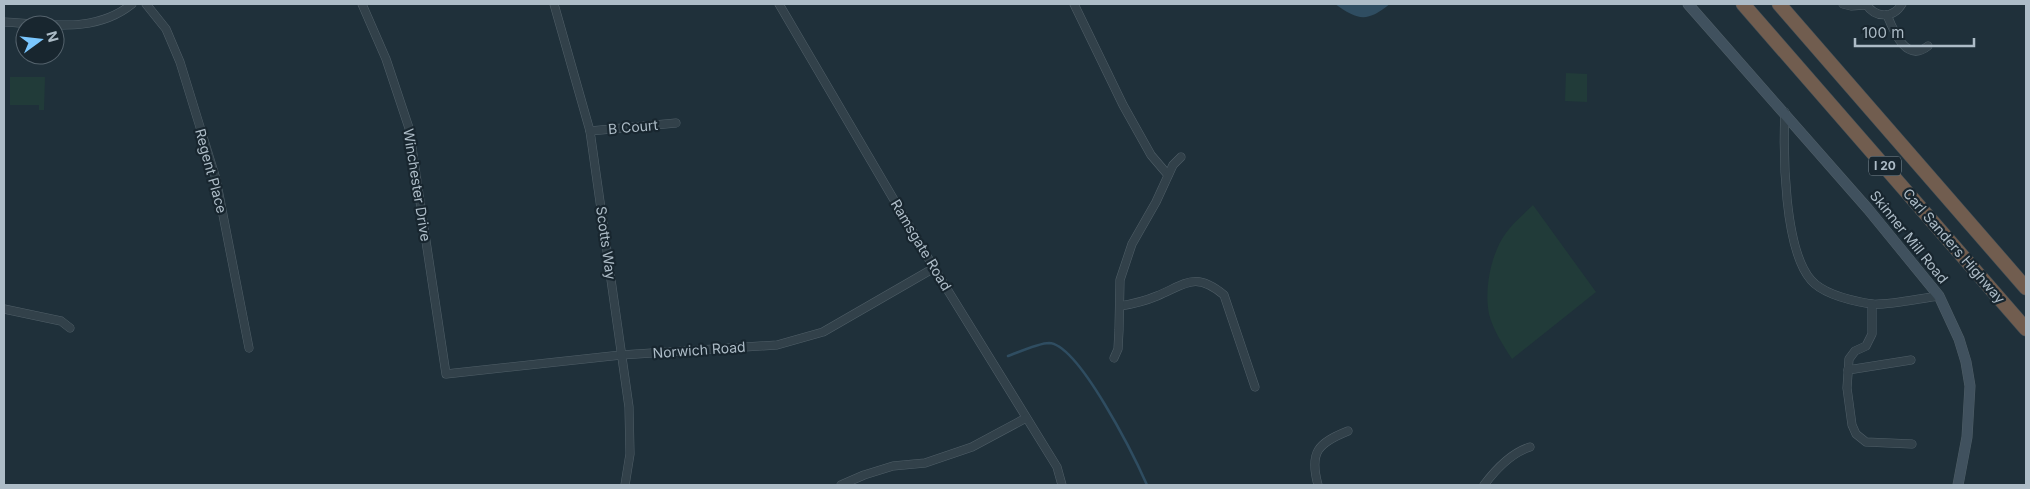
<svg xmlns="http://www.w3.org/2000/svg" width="2030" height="489" font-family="Inter,sans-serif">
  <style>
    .green { fill: #213b39 }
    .water { fill: #2f4d61 }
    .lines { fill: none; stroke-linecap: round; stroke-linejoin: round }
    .stream { stroke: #2f4d61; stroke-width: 2.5 }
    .street-casing { stroke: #505f68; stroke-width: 9 }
    .secondary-casing { stroke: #505f68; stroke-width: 11 }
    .highway-casing { stroke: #3d4c55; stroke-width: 15 }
    .street { stroke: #32414a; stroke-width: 8 }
    .secondary { stroke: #40515e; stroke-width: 10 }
    .highway { stroke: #715d4f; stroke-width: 14 }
    .labels { text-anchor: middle; stroke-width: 4.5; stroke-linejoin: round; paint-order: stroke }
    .shield { fill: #18262f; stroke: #808f99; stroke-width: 1 }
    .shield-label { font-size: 12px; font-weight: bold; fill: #adbcc7 }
    .street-label { font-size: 14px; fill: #adbcc7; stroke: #18262f }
  </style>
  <rect width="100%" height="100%" fill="#1f303a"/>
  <g class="green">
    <polygon points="1566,73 1587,74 1587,102 1565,101"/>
    <polygon points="10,77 45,77 44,110 39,110 39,105 10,105"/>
    <path d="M1533 205 1596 292 1512 359C1503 345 1493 330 1489 314 1484 289 1491 253 1506 233 1513 223 1524 214 1533 205Z"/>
  </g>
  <path class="water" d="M1335 4H1390C1367 22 1359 21 1335 4Z"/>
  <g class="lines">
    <path class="stream" d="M1008 356C1019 352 1039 343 1049 343 1079 344 1135 458 1147 485"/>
    <g class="street-casing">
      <g id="street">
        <polyline points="146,4 166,29 180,62 216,179 249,348"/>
        <polyline points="362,4 386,59 409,128 446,374 621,355 777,345 823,332 934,268"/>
        <polyline points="554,4 590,131 629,407 630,454 625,485"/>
        <polyline points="779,4 934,268 1057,467 1062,485"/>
        <polyline points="1074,4 1123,105 1151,155 1168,175"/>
        <polyline points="1843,4 1851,6 1866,5"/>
        <path d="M1866 4C1875 18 1893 19 1902 4"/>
        <path d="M1887 15C1894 32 1906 63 1928 46"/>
        <path d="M4 22C48 24 95 34 132 4"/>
        <path d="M1785 112C1783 153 1784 249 1811 280 1823 294 1853 301 1871 304 1885 306 1922 298 1939 296"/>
        <polyline points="590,131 676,123"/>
        <polyline points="1872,304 1872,334 1866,346 1855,351 1849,359 1847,388 1852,425 1856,434 1866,442 1912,444"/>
        <path d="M1120 306C1133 304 1145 301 1157 296 1186 284 1195 271 1224 295L1255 387"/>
        <polyline points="4,309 61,321 70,328"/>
        <polyline points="1114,358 1118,349 1119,330 1120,280 1132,244 1156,202 1173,165 1181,157"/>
        <polyline points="1848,370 1911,360"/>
        <polyline points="841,485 864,475 893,466 925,463 972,447 1026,418"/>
        <path d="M1318 485C1309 452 1318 443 1348 431"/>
        <path d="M1484 485C1496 469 1511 453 1530 447"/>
      </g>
    </g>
    <g class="secondary-casing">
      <polyline id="secondary" points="1688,4 1868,209 1939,296 1959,339 1966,362 1970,386 1967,437 1958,485"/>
    </g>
    <g class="highway-casing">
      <g id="highway">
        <polyline points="1743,4 2026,329"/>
        <polyline points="1779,4 2026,288"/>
      </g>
    </g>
    <use href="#street" class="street"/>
    <use href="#secondary" class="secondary"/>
    <use href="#highway" class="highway"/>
  </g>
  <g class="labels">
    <rect class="shield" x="1869" y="156.5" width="32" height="19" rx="4"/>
    <g class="shield-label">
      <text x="1885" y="170">I 20</text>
    </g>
    <g class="street-label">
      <text transform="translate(633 127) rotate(-5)" y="5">B Court</text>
      <text transform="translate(211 171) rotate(75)" y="5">Regent Place</text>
      <text transform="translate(417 185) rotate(81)" y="5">Winchester Drive</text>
      <text transform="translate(1909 237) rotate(51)" y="5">Skinner Mill Road</text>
      <text transform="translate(606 243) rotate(82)" y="5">Scotts Way</text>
      <text transform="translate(921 245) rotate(59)" y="5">Ramsgate Road</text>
      <text transform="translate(1954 246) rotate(49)" y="5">Carl Sanders Highway</text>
      <text transform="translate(699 350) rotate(-4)" y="5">Norwich Road</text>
    </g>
  </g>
  <rect width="2030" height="489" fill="none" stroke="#adbcc7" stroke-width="10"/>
  <g transform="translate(40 40) rotate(75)"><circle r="24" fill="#18262f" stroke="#54626c"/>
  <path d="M0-4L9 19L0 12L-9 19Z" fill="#7ac7ff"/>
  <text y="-8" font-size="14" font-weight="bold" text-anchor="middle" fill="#adbcc7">N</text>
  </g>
  <path d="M1855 38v8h119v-8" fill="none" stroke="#adbcc7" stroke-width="2.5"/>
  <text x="1862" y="38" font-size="15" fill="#adbcc7" stroke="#18262f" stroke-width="4" paint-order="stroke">100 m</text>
</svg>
